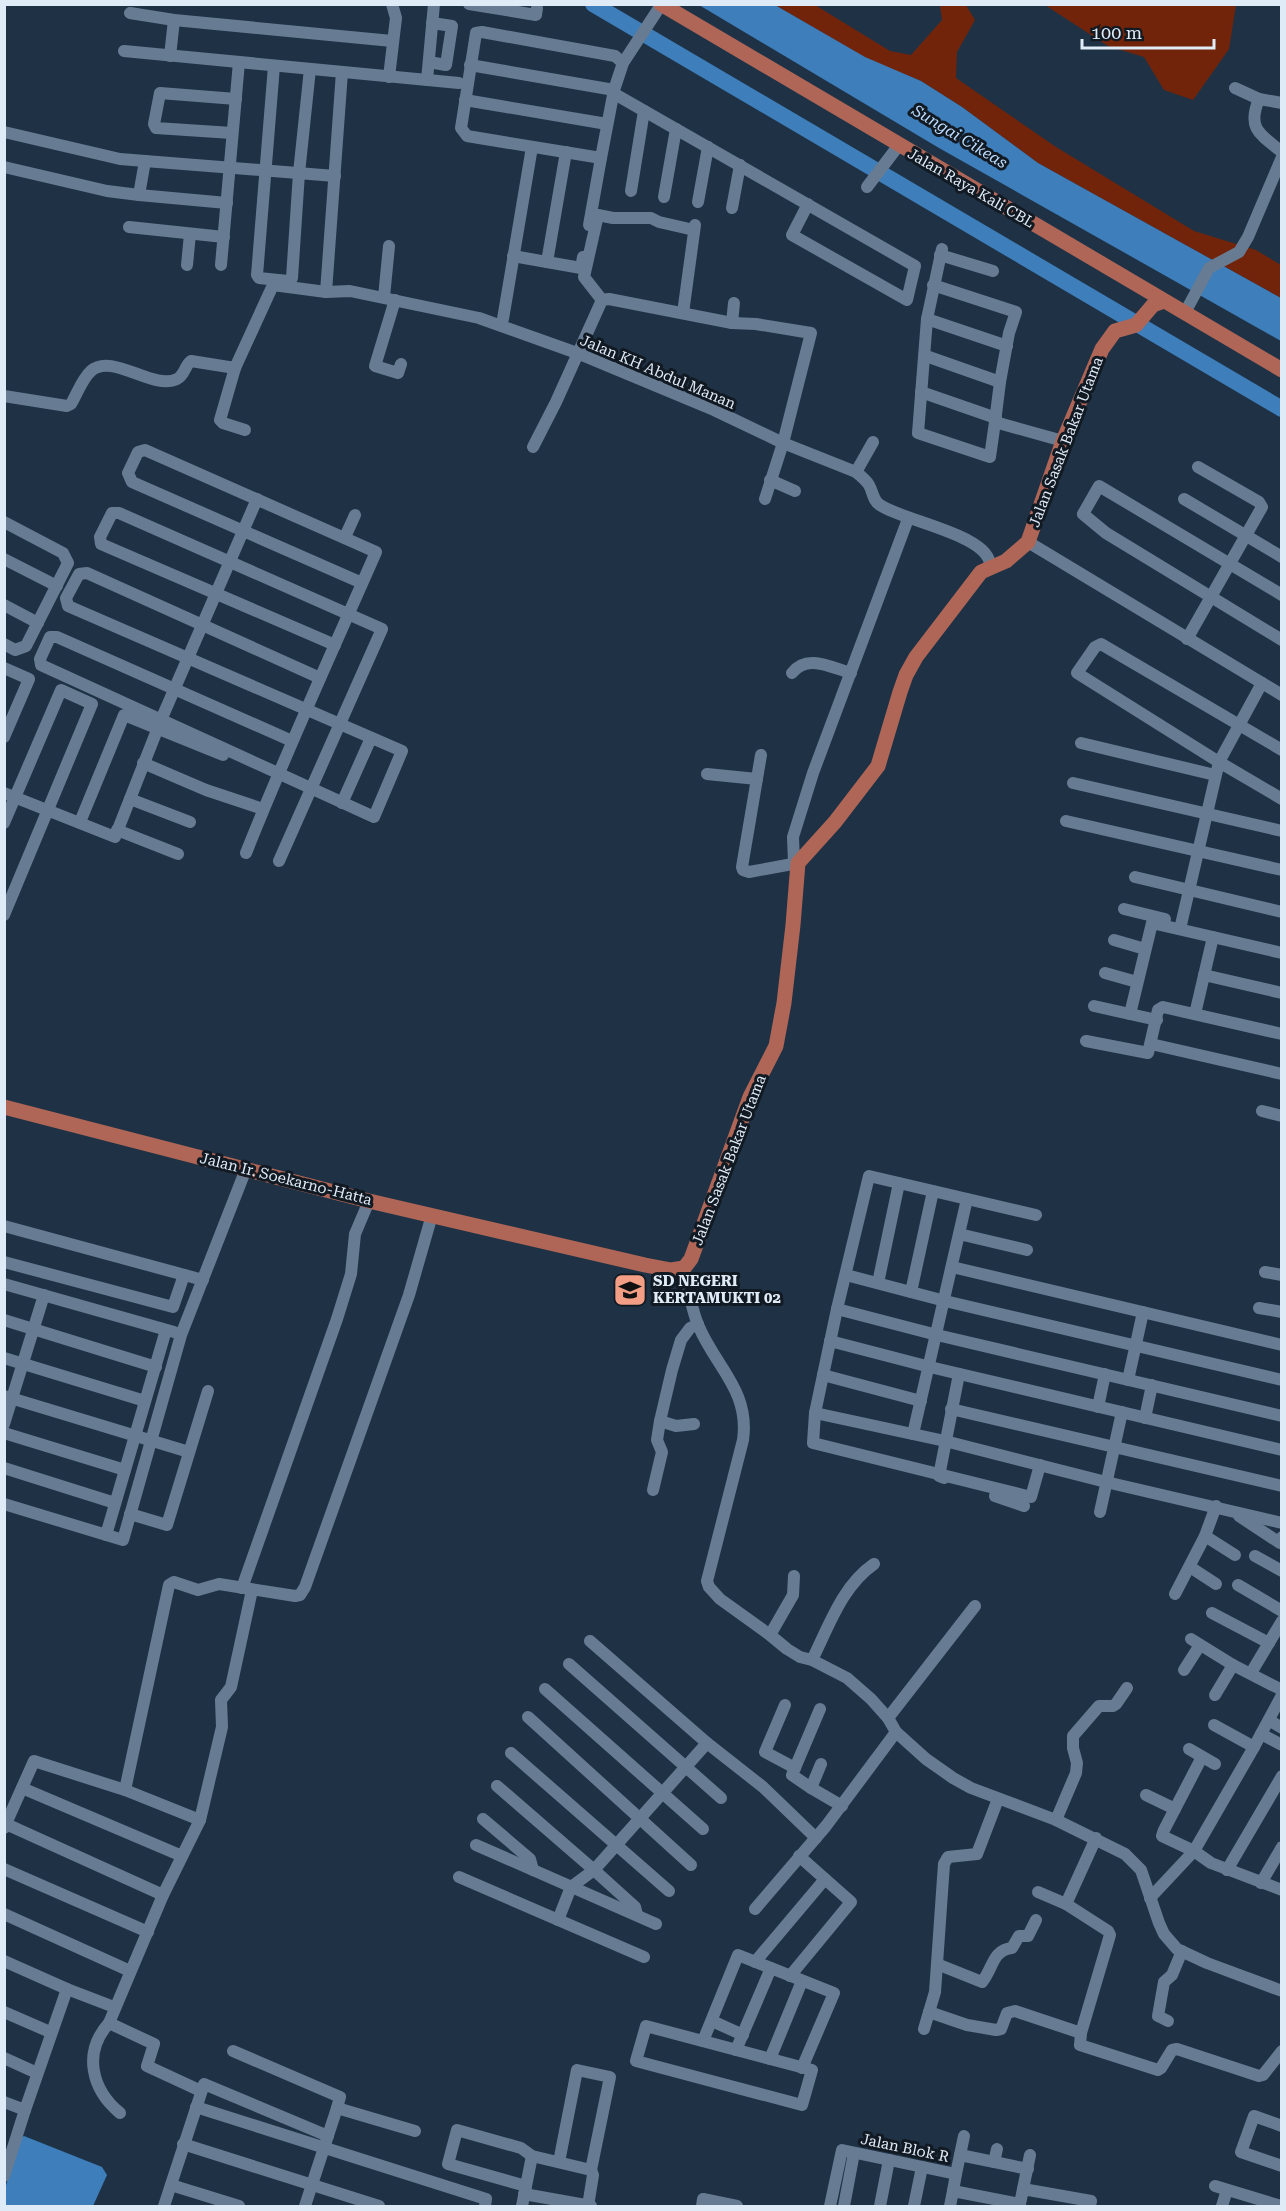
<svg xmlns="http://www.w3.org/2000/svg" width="1286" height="2211" font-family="'Roboto Serif',serif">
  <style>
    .green { fill: #71240a }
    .water { fill: #3d7ebb }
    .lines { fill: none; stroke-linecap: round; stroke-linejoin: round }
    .river { stroke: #3d7ebb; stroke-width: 16 }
    .minor { stroke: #677c93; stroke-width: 12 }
    .major { stroke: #b06656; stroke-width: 15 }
    .labels { text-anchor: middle; stroke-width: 6; stroke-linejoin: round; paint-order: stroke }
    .street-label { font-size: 15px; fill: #dfebf7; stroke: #111922 }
    .poi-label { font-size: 15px; font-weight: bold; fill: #dfebf7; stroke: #111922; text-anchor: start }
    .water-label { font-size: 16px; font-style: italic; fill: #bcdcfe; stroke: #111922 }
  </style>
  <rect width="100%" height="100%" fill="#1f3245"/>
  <g class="green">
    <polygon points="775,5 815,5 890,51 911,55 942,20 940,5 966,5 975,20 957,52 956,78 1056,147 1194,231 1256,250 1281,265 1281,298 1038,163 962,107 921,81 871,61"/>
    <polygon points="1045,5 1236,5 1229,49 1193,100 1164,90 1144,57 1108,46"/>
  </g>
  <g class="water">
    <polygon points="699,5 775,5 865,57 921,81 962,107 1038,163 1281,298 1281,341 939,148"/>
    <polygon points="24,2136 102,2167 107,2175 93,2206 5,2206 4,2192 20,2138"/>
  </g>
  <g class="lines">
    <polyline class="river" points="593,4 1282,409"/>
    <g class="minor">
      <polyline points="469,4 536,15 537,8"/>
      <polyline points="130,13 174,20 392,41"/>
      <polyline points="124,51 459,83"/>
      <polyline points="170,56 174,20"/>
      <polyline points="429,62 446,65 452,26 432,23"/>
      <polyline points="623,63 615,56 482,32 476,33 461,128 467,136 601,158 614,90 623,63 661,5"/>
      <polyline points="470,65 614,90"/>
      <polyline points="274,66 257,275 259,278 288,281 292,278 299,173 310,69"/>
      <polyline points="389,77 396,18 392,4"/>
      <polyline points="427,80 434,4"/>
      <path d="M1235 88 1259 99C1247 128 1259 134 1282 152"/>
      <polyline points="613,93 915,266 907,300 792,235 808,204"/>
      <polyline points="1259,99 1282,103"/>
      <polyline points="465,100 607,124"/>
      <polyline points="4,132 120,159 145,161"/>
      <polyline points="232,133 156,128 154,124 160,93 236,99"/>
      <polyline points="4,167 107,191 139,195"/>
      <polyline points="867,187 899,145"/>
      <polyline points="631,191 644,111"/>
      <polyline points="664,197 676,129"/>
      <polyline points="698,202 708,147"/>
      <polyline points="227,203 139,195 145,161 335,176"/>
      <polyline points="732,208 740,165"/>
      <polyline points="589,225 601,158"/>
      <polyline points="129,227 224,237"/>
      <polyline points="942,249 927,319 918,433 990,457 995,422"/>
      <polyline points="940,255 993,271"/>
      <polyline points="513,256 581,268 583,257"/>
      <polyline points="547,262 566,152"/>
      <polyline points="187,265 190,234"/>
      <polyline points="221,265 239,62"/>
      <polyline points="326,292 342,72"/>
      <polyline points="384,297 389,246"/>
      <polyline points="395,300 375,366 398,373 401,364"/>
      <polyline points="602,300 584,277 598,215 613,218 651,218 659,222 694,230"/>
      <polyline points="1183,312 1188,307 1209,268 1239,252 1248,237 1282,157"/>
      <polyline points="683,313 695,225"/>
      <polyline points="503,319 532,147"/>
      <polyline points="927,319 1007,346"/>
      <polyline points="732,323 756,324 811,333 783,443 765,499"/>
      <polyline points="926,356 1000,382 1009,333 1016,312 933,285"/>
      <polyline points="235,368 220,420 223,423 245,430"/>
      <polyline points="1000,382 995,422 1063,441"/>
      <polyline points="921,392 996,418"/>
      <path d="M4 396 67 406 71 404C77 394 82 379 91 371 112 352 153 391 177 379 185 375 185 365 191 361L235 368 273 285 326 292 350 291 479 318 577 353 714 410 783 443 856 472C861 476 866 480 869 485 873 492 873 501 880 505 903 521 991 535 990 566"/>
      <polyline points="533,447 556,402 602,300 609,299 732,323 734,303"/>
      <polyline points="856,472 873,442"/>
      <polyline points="770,480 795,491"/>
      <polyline points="1184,499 1282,557"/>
      <polyline points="4,522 63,553 68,563 26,646 15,650 4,644"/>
      <polyline points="345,537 355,515"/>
      <polyline points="1028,542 1282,695"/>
      <polyline points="4,559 57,586"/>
      <polyline points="1282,595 1099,486 1083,514 1106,533 1282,640"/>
      <polyline points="4,605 38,623"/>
      <polyline points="1187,639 1262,507 1259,502 1198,467"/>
      <polyline points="4,668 29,679 4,737"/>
      <path d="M792 673C807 653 832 668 851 673"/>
      <polyline points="292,741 57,637 50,637 40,659 41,665 374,817 402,751 68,606 66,598 79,574 87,573 320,678"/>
      <polyline points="1081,743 1215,775"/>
      <polyline points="1282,750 1101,644 1095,647 1077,673 1219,762 1282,799"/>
      <polyline points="761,755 742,867 743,870 749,872 798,863"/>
      <polyline points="143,763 206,790 263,809"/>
      <polyline points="707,774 757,779"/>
      <polyline points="1073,783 1282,831"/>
      <polyline points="4,793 115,837 161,720 257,499"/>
      <polyline points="130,799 190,822"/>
      <polyline points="342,803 371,738"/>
      <polyline points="1066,821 1282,870"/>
      <polyline points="80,822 124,715 223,755"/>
      <polyline points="4,823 61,690 92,704 4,915"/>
      <polyline points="117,830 178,854"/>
      <path d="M246 853C286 752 332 652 376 552L145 450 138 452 128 473 132 482 362 583"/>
      <polyline points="279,861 382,629 119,513 112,513 100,537 101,544 335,645"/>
      <polyline points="794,862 793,837 813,773 908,519"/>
      <polyline points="1135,877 1282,912"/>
      <polyline points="1124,909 1165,919"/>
      <polyline points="1180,929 1219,762 1262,683"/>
      <polyline points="1114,940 1145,949"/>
      <polyline points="1105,973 1137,982"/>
      <polyline points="1204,975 1282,993"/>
      <polyline points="1094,1006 1157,1020"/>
      <polyline points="1130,1014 1152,923 1282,953"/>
      <polyline points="1195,1014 1213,937"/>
      <polyline points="1086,1041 1148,1053 1158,1010 1163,1007 1282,1034"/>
      <polyline points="1151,1044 1282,1074"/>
      <polyline points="1262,1111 1282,1116"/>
      <polyline points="1036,1215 869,1176 837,1309 815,1413 813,1443 1031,1497 1040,1465"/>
      <polyline points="4,1226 203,1280"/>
      <polyline points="959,1234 1027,1250"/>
      <polyline points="4,1262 173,1307 184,1275"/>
      <polyline points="952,1267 1282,1345"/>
      <path d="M684 1268C688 1287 691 1309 699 1327 716 1367 750 1391 743 1440L707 1581 709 1587 720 1599 770 1635 787 1649 800 1657 812 1660 847 1678 871 1699 888 1718 896 1732 926 1759 953 1778 971 1788 1056 1820 1125 1854 1141 1870 1159 1923 1164 1934 1177 1949 1207 1963 1282 1991"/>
      <polyline points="1265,1272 1282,1275"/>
      <polyline points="846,1275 945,1301 1282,1380"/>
      <polyline points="878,1283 899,1183"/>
      <polyline points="4,1284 174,1332"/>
      <polyline points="911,1292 933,1191"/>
      <polyline points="1259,1308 1282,1312"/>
      <polyline points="837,1309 937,1335 1282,1416"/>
      <polyline points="4,1320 156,1367"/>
      <polyline points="830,1341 930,1367 1282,1450"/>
      <polyline points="4,1358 145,1401"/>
      <polyline points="823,1375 921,1401"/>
      <polyline points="1128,1380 1143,1312"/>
      <polyline points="4,1396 189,1452"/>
      <polyline points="1098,1407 1105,1374"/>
      <polyline points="951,1409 1282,1486"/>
      <polyline points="815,1413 945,1441 1106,1482 1282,1523"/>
      <polyline points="1145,1418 1152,1385"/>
      <polyline points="660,1421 676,1426 694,1424"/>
      <polyline points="4,1424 44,1295"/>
      <polyline points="4,1433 125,1470"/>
      <polyline points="913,1434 967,1199"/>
      <polyline points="4,1468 115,1503"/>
      <polyline points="944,1478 939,1476 959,1374"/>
      <polyline points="653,1490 662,1452 657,1440 660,1421 672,1370 681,1340 690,1328 698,1324"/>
      <polyline points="995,1496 1024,1506"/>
      <polyline points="4,1504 123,1540 181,1335 246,1169"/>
      <polyline points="1100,1512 1122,1412"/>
      <polyline points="130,1514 167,1525 208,1391"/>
      <polyline points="1239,1516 1280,1543 1282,1537"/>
      <polyline points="106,1535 166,1330"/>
      <polyline points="1205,1536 1235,1555"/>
      <polyline points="1255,1556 1282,1571"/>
      <polyline points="1190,1567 1216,1584"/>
      <polyline points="1238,1585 1282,1611"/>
      <polyline points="242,1588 337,1319 351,1274 355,1234 369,1201"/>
      <polyline points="1175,1594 1205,1536 1216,1506"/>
      <polyline points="1212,1613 1269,1643"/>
      <polyline points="770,1635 793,1595 794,1576"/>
      <polyline points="1191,1639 1233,1665 1282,1690"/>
      <polyline points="590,1641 707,1743 763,1787 816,1838"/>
      <path d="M812 1660C829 1626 842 1586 874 1564"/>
      <polyline points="569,1664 721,1798"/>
      <polyline points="1184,1670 1200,1645"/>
      <polyline points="1251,1673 1282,1621"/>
      <polyline points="545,1689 703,1829"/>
      <polyline points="1215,1695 1233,1665"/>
      <polyline points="785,1705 765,1752 795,1768"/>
      <polyline points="820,1709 792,1775 811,1788 842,1806"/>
      <polyline points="528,1717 691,1865"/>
      <polyline points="888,1718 975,1606"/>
      <polyline points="1269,1720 1282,1728"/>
      <polyline points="1214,1725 1254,1747"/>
      <polyline points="1261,1734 1282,1745"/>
      <polyline points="1189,1749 1215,1764"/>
      <polyline points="511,1753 669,1891"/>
      <polyline points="1202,1757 1164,1830 1162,1836 1194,1851 1211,1863 1282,1890"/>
      <polyline points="497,1786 594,1870 707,1743"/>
      <polyline points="22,1788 182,1856"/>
      <polyline points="811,1788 821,1764"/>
      <polyline points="125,1790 169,1585 174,1582 198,1590 219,1584 295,1596 300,1595 305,1587 409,1295 432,1215"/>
      <polyline points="1146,1795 1175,1809"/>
      <polyline points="483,1819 530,1859 533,1870"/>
      <polyline points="1056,1820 1076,1773 1077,1763 1073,1748 1073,1736 1099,1706 1113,1706 1116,1704 1127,1688"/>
      <polyline points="6,1824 163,1895"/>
      <polyline points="4,1828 34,1761 125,1790 200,1820"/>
      <polyline points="1096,1838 1066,1904 1108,1931 1110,1935 1081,2033 1080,2045 1158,2070 1161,2068 1172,2050 1177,2049 1259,2076 1263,2075 1282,2051"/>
      <polyline points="476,1845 656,1924"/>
      <polyline points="4,1869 148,1932"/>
      <polyline points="1227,1870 1282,1776"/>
      <polyline points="459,1877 644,1957"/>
      <polyline points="1261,1883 1282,1847"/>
      <polyline points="1038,1892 1066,1904"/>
      <polyline points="1150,1898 1194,1851 1254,1747 1282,1695"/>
      <polyline points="755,1909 826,1826 896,1732"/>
      <polyline points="4,1914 130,1971"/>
      <polyline points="558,1920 571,1887 594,1870 635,1907 637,1915"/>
      <polyline points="4,1961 67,1989 114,2007"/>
      <polyline points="755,1962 825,1879"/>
      <path d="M937 1964 982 1982C993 1969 992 1950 1012 1948L1019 1936H1028L1036 1920"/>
      <polyline points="790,1976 851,1902 799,1856"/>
      <polyline points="4,2012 50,2032"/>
      <polyline points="929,2012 967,2025 996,2030 1001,2029 1007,2013 1015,2011 1081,2033"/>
      <polyline points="712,2021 743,2035"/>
      <polyline points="1168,2021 1158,2016 1164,1982 1172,1975 1182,1951"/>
      <polyline points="109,2023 154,2044 147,2066 201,2091"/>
      <polygon points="646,2026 812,2070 802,2105 636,2061"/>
      <polyline points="924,2029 935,1992 944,1864 948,1857 977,1854 998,1799"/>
      <polyline points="703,2041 738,1955 834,1993 802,2068"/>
      <polyline points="736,2050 771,1968"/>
      <polyline points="233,2051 340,2097 337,2108"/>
      <polyline points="4,2058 37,2073"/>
      <polyline points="770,2059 802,1981"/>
      <polyline points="4,2102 25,2110 67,1989"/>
      <polyline points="196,2107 486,2199 485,2206"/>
      <path d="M120 2113C92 2090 82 2053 109 2023L163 1895 200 1820 222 1727 221 1700 231 1687 252 1590"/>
      <polyline points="1282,2126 1254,2116 1241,2152 1282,2166"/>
      <polyline points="183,2144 379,2206"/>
      <polyline points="960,2155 1028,2169"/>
      <polyline points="559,2162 577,2070 610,2077 591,2170"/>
      <polyline points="994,2162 997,2149"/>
      <polyline points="956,2174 964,2136"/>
      <polyline points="4,2176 25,2110"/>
      <polyline points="171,2185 239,2206"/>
      <polyline points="526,2186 448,2164 457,2130 521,2148 532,2156 591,2170 593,2175 588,2206"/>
      <polyline points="1215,2186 1281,2206"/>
      <polyline points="1023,2189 1030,2155"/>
      <polyline points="524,2194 591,2206"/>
      <polyline points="164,2206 204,2084 328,2136"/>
      <polyline points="305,2206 337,2108 415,2131"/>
      <polyline points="522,2206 532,2156"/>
      <polyline points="702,2206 703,2199 737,2206"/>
      <polyline points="830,2206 842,2150 956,2174 953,2191 1020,2204 1023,2189 1091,2201 1090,2206"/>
      <polyline points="844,2206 854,2153"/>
      <polyline points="880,2206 889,2160"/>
      <polyline points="914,2206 922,2167"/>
      <polyline points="950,2206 953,2191"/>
      <polyline points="1222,2206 1227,2190"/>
    </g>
    <g class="major">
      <polyline points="661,4 1282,370"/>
      <polyline points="4,1107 369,1201 645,1265 671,1270 684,1268 691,1259 750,1097 776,1046 784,1003 793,925 798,863 835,822 878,766 900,692 906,675 916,657 981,572 1006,561 1028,542 1063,441 1102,349 1115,331 1136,325 1153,305 1164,301"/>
    </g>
  </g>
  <defs>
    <g id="school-square" transform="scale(1.725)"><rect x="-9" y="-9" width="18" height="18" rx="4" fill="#f39f86" stroke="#111922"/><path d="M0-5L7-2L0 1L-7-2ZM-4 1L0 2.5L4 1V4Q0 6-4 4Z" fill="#111"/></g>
  </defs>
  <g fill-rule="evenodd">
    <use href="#school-square" x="630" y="1290"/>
  </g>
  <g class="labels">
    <g class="street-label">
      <text transform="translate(971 188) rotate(30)" y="5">Jalan Raya Kali CBL</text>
      <text transform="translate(658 372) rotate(23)" y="5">Jalan KH Abdul Manan</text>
      <text transform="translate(1066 442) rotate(-69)" y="5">Jalan Sasak Bakar Utama</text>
      <text transform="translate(729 1160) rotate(-69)" y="5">Jalan Sasak Bakar Utama</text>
      <text transform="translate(286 1179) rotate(14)" y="5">Jalan Ir. Soekarno-Hatta</text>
      <text transform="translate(905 2148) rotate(12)" y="5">Jalan Blok R</text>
    </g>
    <g class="poi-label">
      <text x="653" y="1286">SD NEGERI<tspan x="653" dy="17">KERTAMUKTI 02</tspan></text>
    </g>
    <g class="water-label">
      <text transform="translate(960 136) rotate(31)" y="6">Sungai Cikeas</text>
    </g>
  </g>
  <rect width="1286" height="2211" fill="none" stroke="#dfebf7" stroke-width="12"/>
  <path d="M1082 39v9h132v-9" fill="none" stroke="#dfebf7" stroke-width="3"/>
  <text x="1091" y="39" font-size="18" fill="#dfebf7" stroke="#111922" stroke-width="4.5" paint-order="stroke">100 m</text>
</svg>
